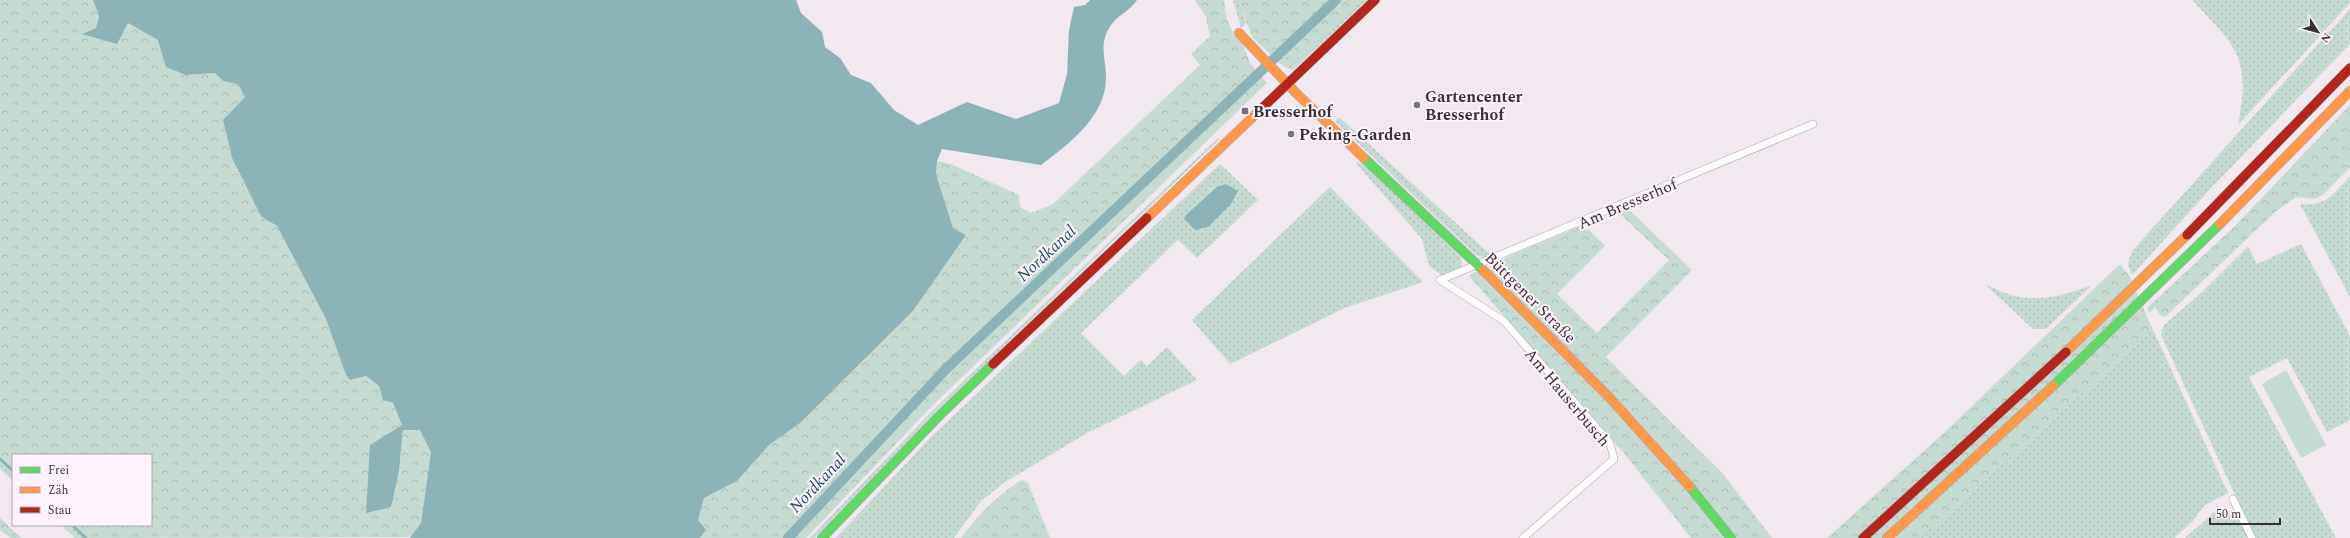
<svg xmlns="http://www.w3.org/2000/svg" width="2350" height="538" font-family="Spectral,serif">
  <style>
    .grass { fill: url(#grass-dots) }
    .forest { fill: url(#forest-crowns) }
    .pitch { fill: #c6dbd2 }
    .water { fill: #8cb4b8 }
    .lines { fill: none; stroke-linecap: round; stroke-linejoin: round }
    .stream { stroke: #8cb4b8; stroke-width: 3 }
    .canal { stroke: #8cb4b8; stroke-width: 10 }
    .street-casing { stroke: #aba4ab; stroke-width: 8 }
    .fast-casing { stroke: #aba4ab; stroke-width: 10 }
    .slow-casing { stroke: #aba4ab; stroke-width: 10 }
    .jam-casing { stroke: #aba4ab; stroke-width: 10 }
    .street { stroke: #fdfcfd; stroke-width: 7 }
    .fast { stroke: #63d668; stroke-width: 9 }
    .slow { stroke: #ff974d; stroke-width: 9 }
    .jam { stroke: #b3261e; stroke-width: 9 }
    .poi-dot { fill: #797278; stroke: #fef3fd; stroke-width: 1.5 }
    .labels { text-anchor: middle; stroke-width: 4; stroke-linejoin: round; paint-order: stroke }
    .poi-label { font-size: 16px; font-weight: bold; fill: #383238; stroke: #fef3fd; text-anchor: start }
    .street-label { font-size: 16px; fill: #383238; stroke: #fef3fd }
    .water-label { font-size: 17px; font-style: italic; fill: #1d5456; stroke: #fef3fd }
  </style>
  <defs>
    <pattern id="grass-dots" width="8" height="8" patternUnits="userSpaceOnUse"><rect width="8" height="8" fill="#c6dbd2"/><path d="M2 2h.1M6 6h.1" fill="none" stroke="#abbcb5" stroke-width="1.8" stroke-linecap="round"/></pattern>
    <pattern id="forest-crowns" width="20" height="18" patternUnits="userSpaceOnUse"><rect width="20" height="18" fill="#c6dbd2"/><path d="M2 6a3 3 0 1 1 6 0M12 15a3 3 0 1 1 6 0" fill="none" stroke="#abbcb5"/></pattern>
  </defs>
  <rect width="100%" height="100%" fill="#f1e8f0"/>
  <g class="grass">
    <polygon points="1233,0 1239,0 1246,23 1241,28"/>
    <polygon points="1329,0 1345,0 1279,63 1271,55"/>
    <polygon points="1359,0 1367,0 1293,70 1287,68"/>
    <path d="M2192 0H2350V3L2238 125C2251 57 2237 47 2192 0Z"/>
    <polygon points="2350,9 2350,44 2214,185 2132,275 2128,264 2132,251"/>
    <polygon points="1339,117 1492,256 1485,259 1475,254 1335,121"/>
    <polygon points="1218,138 1219,140 934,413 815,538 810,538 933,410"/>
    <polygon points="1357,162 1368,166 1461,257 1462,268 1442,275 1429,266 1422,239 1356,163"/>
    <polygon points="1220,164 1258,200 1197,258 1178,240 1081,333 1124,376 1141,360 1147,366 1167,347 1197,380 1087,433 1005,482 981,501 954,538 836,538 931,437"/>
    <path d="M2350 176V297L2300 204C2328 206 2332 195 2350 176Z"/>
    <polygon points="1330,187 1423,282 1347,307 1230,364 1192,320"/>
    <polygon points="2301,244 2350,336 2350,420 2327,432 2287,358 2249,377 2336,538 2255,538 2161,335 2163,326 2203,291 2248,246 2257,264"/>
    <path d="M1985 284C1994 288 2002 293 2011 295 2038 303 2067 295 2092 285L2046 329H2033Z"/>
    <polygon points="2153,330 2228,493 2205,505 2192,522 2174,538 1920,538"/>
    <polygon points="0,456 13,468 13,481 0,469"/>
    <polygon points="2219,508 2223,515 2239,515 2249,538 2185,538"/>
    <polygon points="61,525 75,525 89,538 75,538"/>
  </g>
  <g class="forest">
    <polygon points="0,0 93,0 99,16 96,28 82,34 128,23 159,40 186,75 215,73 223,81 238,83 245,97 223,120 232,158 261,215 277,226 326,319 346,375 350,380 366,376 379,386 383,400 393,403 402,425 399,471 403,429 420,429 431,452 421,523 412,537 89,538 75,525 151,525 151,455 13,455 13,468 0,456"/>
    <polygon points="1195,0 1224,0 1227,20 1234,35 1242,43 1251,65 1267,83 930,408 806,538 700,538 706,530 698,520 704,498 737,481 769,445 800,423 913,311 966,235 953,228 936,174 937,161 951,164 1019,195 1020,207 1031,213 1053,204 1200,65 1191,54 1210,36 1206,17"/>
    <polygon points="1239,0 1329,0 1271,55 1252,37"/>
    <polygon points="1345,0 1359,0 1287,68 1279,63"/>
    <polygon points="2350,105 2350,167 2323,195 2314,199 2296,197 2275,212 2165,317 2160,315 2155,307 2149,313 2147,308 2233,228"/>
    <polygon points="1626,207 1692,270 1606,357 1724,475 1772,538 1691,538 1623,452 1469,276 1475,272 1490,271 1501,261 1514,254 1584,225 1605,246 1557,294 1597,333 1669,260 1617,211"/>
    <polygon points="2120,264 2130,277 2153,330 1920,538 1827,538 1947,430"/>
    <path d="M1022 480 1028 483 1050 538H961C979 515 996 495 1022 480Z"/>
    <polygon points="0,518 21,538 11,538 0,530"/>
  </g>
  <polygon class="pitch" points="2286,370 2326,445 2301,458 2262,384"/>
  <g class="water">
    <path d="M93 0H796L801 13 822 32 825 47 840 58 851 75 871 83 894 110 918 125 967 102 1016 119 1059 103 1067 74 1069 30 1074 7 1085 5 1090 0H1137C1131 10 1118 15 1111 25 1098 44 1106 58 1106 78 1106 116 1069 144 1041 165L942 149 937 161 936 174 953 228 966 235 913 311 800 423 769 445 737 481 704 498 698 520 706 530 700 538H410L421 523 431 452 420 430H403L399 471 391 507 366 513 370 445 402 425 393 403 383 400 379 386 366 376 350 380 346 375 326 319 277 226 261 216 232 158 223 120 245 97 238 84 223 81 215 73 186 75 166 67 158 40 128 23 117 44 82 34 96 28 99 16Z"/>
    <polygon points="1226,184 1238,191 1231,204 1208,227 1195,230 1184,219 1186,215 1217,187"/>
  </g>
  <g class="lines">
    <g class="stream">
      <polyline points="0,459 13,471"/>
      <polyline points="72,525 86,538"/>
    </g>
    <polyline class="canal" points="788,538 945,370 1336,0"/>
    <g class="street-casing">
      <g id="street">
        <polyline points="1440,280 1813,124"/>
        <polyline points="1440,280 1504,321 1610,443 1614,459 1523,538"/>
        <polyline points="2233,499 2252,538"/>
      </g>
    </g>
    <g class="fast-casing">
      <g id="fast">
        <polyline points="1364,158 1483,270"/>
        <polyline points="2053,386 2220,224"/>
        <polyline points="1690,487 1731,538"/>
        <polyline points="822,538 938,417 993,364"/>
      </g>
    </g>
    <g class="slow-casing">
      <g id="slow">
        <polyline points="1239,33 1296,93 1364,158"/>
        <polyline points="1147,218 1258,112"/>
        <polyline points="2220,224 2350,91"/>
        <polyline points="1483,270 1609,397 1690,487"/>
        <polyline points="2066,352 2187,235"/>
        <polyline points="1887,538 2053,386"/>
      </g>
    </g>
    <g class="jam-casing">
      <g id="jam">
        <polyline points="1258,112 1375,0"/>
        <polyline points="2187,235 2350,68"/>
        <polyline points="993,364 1147,218"/>
        <polyline points="1863,538 2066,352"/>
      </g>
    </g>
    <use href="#street" class="street"/>
    <use href="#fast" class="fast"/>
    <use href="#slow" class="slow"/>
    <use href="#jam" class="jam"/>
  </g>
  <g class="poi-dot">
    <circle cx="1417" cy="105" r="4"/>
    <rect x="1241" y="107" width="8" height="8" rx="2"/>
    <circle cx="1291" cy="134" r="4"/>
  </g>
  <g class="labels">
    <g class="poi-label">
      <text x="1425" y="102">Gartencenter<tspan x="1425" dy="18">Bresserhof</tspan></text>
      <text x="1253" y="117">Bresserhof</text>
      <text x="1299" y="140">Peking-Garden</text>
    </g>
    <g class="street-label">
      <text transform="translate(1627 203) rotate(-23)" y="6">Am Bresserhof</text>
      <text transform="translate(1531 297) rotate(45)" y="6">Büttgener Straße</text>
      <text transform="translate(1568 397) rotate(50)" y="6">Am Hauserbusch</text>
    </g>
    <g class="water-label">
      <text transform="translate(1046 253) rotate(-43)" y="6">Nordkanal</text>
      <text transform="translate(817 483) rotate(-47)" y="6">Nordkanal</text>
    </g>
  </g>
  <rect x="12" y="454" width="140" height="72" fill="#fef3fd" stroke="#afa6ae"/>
  <rect x="20" y="467" width="20" height="6" fill="#63d668" stroke="#afa6ae"/>
  <text x="48" y="474" font-size="12" fill="#383238">Frei</text>
  <rect x="20" y="487" width="20" height="6" fill="#ff974d" stroke="#afa6ae"/>
  <text x="48" y="494" font-size="12" fill="#383238">Zäh</text>
  <rect x="20" y="507" width="20" height="6" fill="#b3261e" stroke="#afa6ae"/>
  <text x="48" y="514" font-size="12" fill="#383238">Stau</text>
  <g transform="translate(2318 32) rotate(126)" stroke="#fef3fd" stroke-width="3" paint-order="stroke">
  <path d="M0-3L7 15L0 10L-7 15Z" fill="#383238"/>
  <text y="-6" font-size="11" font-weight="bold" text-anchor="middle" fill="#383238">N</text>
  </g>
  <path d="M2210 518v6h70v-6" fill="none" stroke="#383238" stroke-width="2"/>
  <text x="2216" y="518" font-size="12" fill="#383238" stroke="#fef3fd" stroke-width="3" paint-order="stroke">50 m</text>
</svg>
